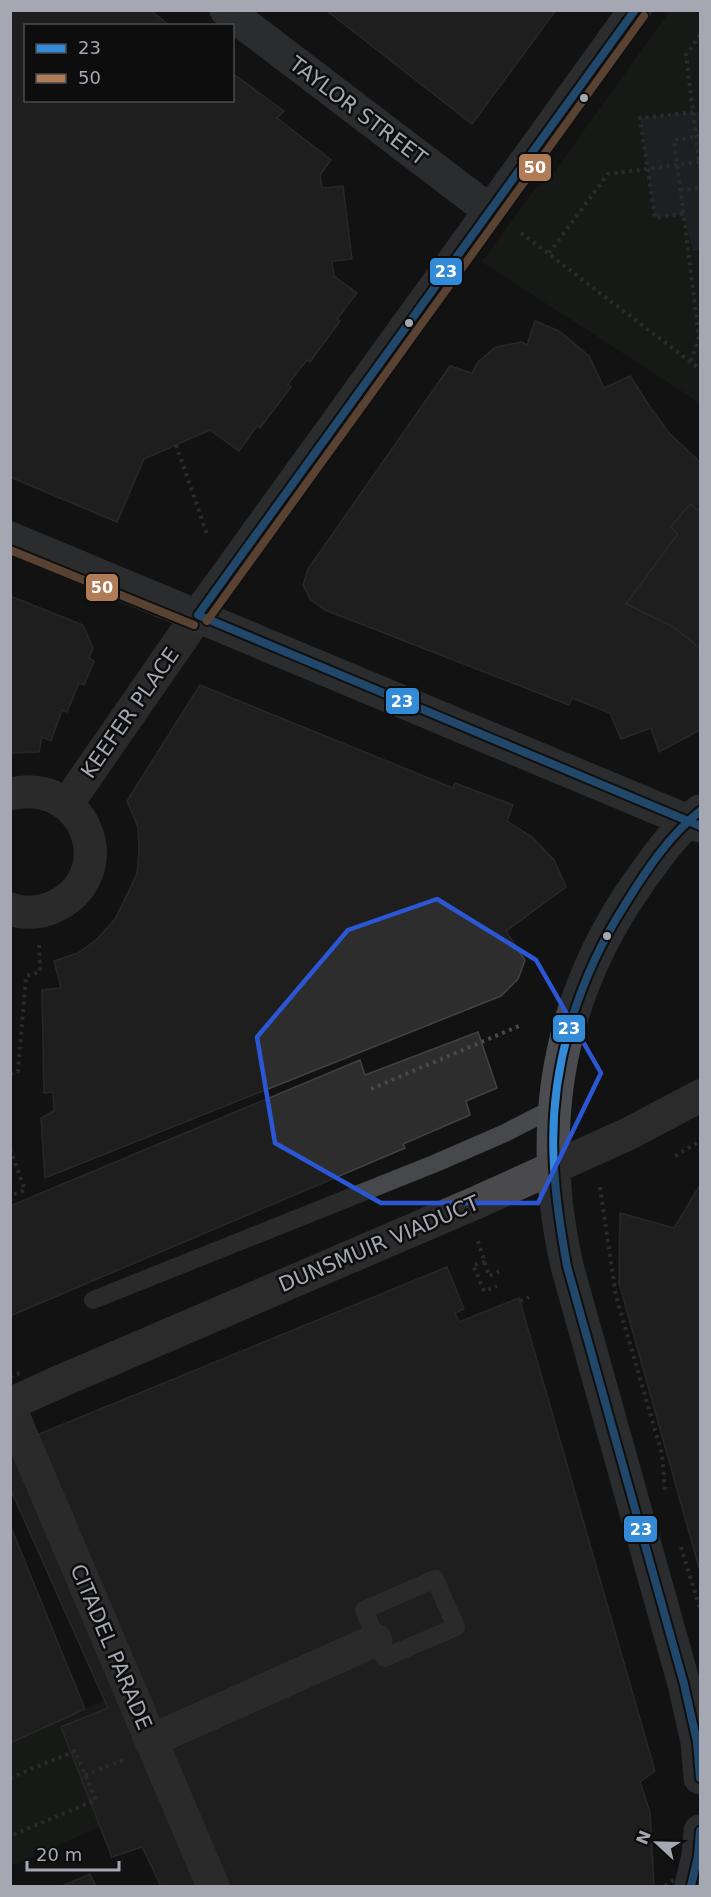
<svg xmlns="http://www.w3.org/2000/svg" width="711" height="1897" font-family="'DejaVu Sans',sans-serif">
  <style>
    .green { fill: #1d231e }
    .water { fill: #2b3037 }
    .building { fill: #2d2d2e; stroke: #424246; stroke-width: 1.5 }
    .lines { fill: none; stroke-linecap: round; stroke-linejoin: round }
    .path { stroke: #49494d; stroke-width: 4; stroke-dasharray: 3 4.5; stroke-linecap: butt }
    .lane { stroke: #47484b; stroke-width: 18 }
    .street { stroke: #47484b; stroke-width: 33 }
    .secondary { stroke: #4b4c4f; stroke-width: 33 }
    .primary { stroke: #4a4a4d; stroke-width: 33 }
    .path-bridge { stroke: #49494d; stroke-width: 4; stroke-dasharray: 3 4.5; stroke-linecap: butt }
    .primary-bridge { stroke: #4a4a4d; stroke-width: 33 }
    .bus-1-casing { stroke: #0d0d0e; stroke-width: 12 }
    .bus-2-casing { stroke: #0d0d0e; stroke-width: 12 }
    .bus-1 { stroke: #338bd7; stroke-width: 8 }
    .bus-2 { stroke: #b07c57; stroke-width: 8 }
    .marked { fill: none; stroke: #2b57d4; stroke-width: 4.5; stroke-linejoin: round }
    .bus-dot { fill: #a5a7b3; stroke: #0d0d0e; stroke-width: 2 }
    .labels { text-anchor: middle; stroke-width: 5; stroke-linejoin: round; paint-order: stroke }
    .street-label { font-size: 21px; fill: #a5a7b3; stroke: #0d0d0e }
    .line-badge { stroke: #0d0d0e; stroke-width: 2 }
    .badge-label { font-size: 16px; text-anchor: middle; font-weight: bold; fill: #fff }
  </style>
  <rect width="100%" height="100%" fill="#121213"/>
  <g class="green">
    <polygon points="670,11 700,11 700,403 482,262 535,189 552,175"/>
    <polygon points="110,1698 144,1807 11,1866 10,1742"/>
  </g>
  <polygon class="water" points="700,112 700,250 693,251 683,214 655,218 640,118"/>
  <g class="building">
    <polygon points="10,10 150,10 170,26 26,26 26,100 232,100 232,73 284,111 277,118 331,160 320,175 322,188 343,186 352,259 332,261 334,276 357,293 337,319 340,321 310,362 307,360 288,384 291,387 260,428 257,426 239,451 210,430 144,459 117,522 10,477"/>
    <polygon points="326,10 556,10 472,124"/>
    <polygon points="535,321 559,331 589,356 604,388 630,376 650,407 669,433 700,462 700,512 690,504 671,527 678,534 626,604 672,626 700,648 700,730 659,752 651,728 621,739 610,713 572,698 569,705 325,610 310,599 303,585 308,569 450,366 472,373 478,362 496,347 522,342 527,345"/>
    <polygon points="690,504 700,512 700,648 672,626 626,604 678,534 671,527"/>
    <polygon points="10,596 83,625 93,648 89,658 94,661 84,685 79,683 67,712 62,710 51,741 42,737 39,752 10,753"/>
    <polygon points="200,685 453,788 455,783 513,805 507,821 532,837 554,860 566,887 506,931 525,960 518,979 501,996 45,1178 41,1118 54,1111 53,1092 44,1093 42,990 61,988 54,961 78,953 97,939 115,919 137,874 139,850 138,827 127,801"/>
    <polygon points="478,1032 497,1088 466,1101 470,1115 403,1144 405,1148 10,1316 10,1206 360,1060 365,1075"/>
    <polygon points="700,1185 700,1571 619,1283 620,1213 674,1228"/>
    <polygon points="447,1267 464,1309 455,1313 459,1322 519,1298 655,1771 640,1782 650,1812 654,1886 161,1886 142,1847 112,1857 61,1727 108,1708 10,1488 10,1446"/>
    <polygon points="10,1525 85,1709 10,1743"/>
    <polygon points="90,1874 96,1886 62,1886"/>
  </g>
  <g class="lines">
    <g class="path">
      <polyline points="700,35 686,55 700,168"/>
      <polyline points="680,190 700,188"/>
      <polyline points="683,214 655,218 640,118 694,112"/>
      <polyline points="521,233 700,369"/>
      <polyline points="549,253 608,174 700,162"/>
      <polyline points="691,361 699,337 674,140 700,136"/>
      <polyline points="176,445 208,537"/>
      <polyline points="10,1074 18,1071 26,976 40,972 39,945"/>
      <polyline points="371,1089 519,1026"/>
      <polyline points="10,1149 25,1190 10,1196"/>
      <polyline points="675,1156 700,1141"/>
      <polyline points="600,1187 616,1296 662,1454 665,1491"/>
      <polyline points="478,1241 489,1276 500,1271"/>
      <polyline points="485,1262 473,1265 484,1291 497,1286"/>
      <polyline points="520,1301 529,1297"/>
      <polyline points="681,1547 700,1609"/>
      <polyline points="85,1775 124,1760"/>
      <polyline points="10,1778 75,1751 96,1800 10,1836"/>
    </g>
    <g class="lane">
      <polyline points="93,1300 436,1163 505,1133 554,1108"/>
      <polygon points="435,1579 456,1627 384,1658 364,1610"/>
    </g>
    <g class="street">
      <path d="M10 794C88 776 123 878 51 908 39 913 23 914 10 909"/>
      <polyline points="67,804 198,615"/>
      <polyline points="10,1408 213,1886"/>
      <polyline points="150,1741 376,1640"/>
    </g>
    <g class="secondary">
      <polyline points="226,10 490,211"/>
      <polyline points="10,538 700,826"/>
      <polyline points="198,615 635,10"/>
      <path d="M700 811C675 830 656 858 638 883 556 1000 536 1129 567 1266L684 1684 697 1742 700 1778"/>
      <polyline points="691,1886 698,1856 700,1831"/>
    </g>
    <polyline class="primary" points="10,1404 54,1384"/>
    <g class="path-bridge">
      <polyline points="10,1377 24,1371"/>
      <polyline points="665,1886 700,1862"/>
    </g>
    <polyline class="primary-bridge" points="54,1384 473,1204 628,1134 700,1096"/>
    <g class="bus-1-casing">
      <g id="bus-1">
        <polyline points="635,10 198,615 700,826"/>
        <path d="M700 811C669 836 647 869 626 903 576 981 548 1073 554 1167 556 1200 561 1233 567 1266L684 1684 697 1742 700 1778"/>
        <polyline points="691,1886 698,1856 700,1831"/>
      </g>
    </g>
    <g class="bus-2-casing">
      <g id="bus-2">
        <polyline points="10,550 194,625"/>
        <polyline points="207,621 644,16"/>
      </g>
    </g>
    <use href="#bus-1" class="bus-1"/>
    <use href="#bus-2" class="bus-2"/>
  </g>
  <path d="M0 0H711V1897H0ZM437 899 536 960 601 1073 538 1203H381L275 1143 257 1037 348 930Z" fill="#121213" fill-opacity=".55" fill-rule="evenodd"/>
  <path class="marked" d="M437 899 536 960 601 1073 538 1203H381L275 1143 257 1037 348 930Z"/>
  <g class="bus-dot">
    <circle cx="584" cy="98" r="5"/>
    <circle cx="409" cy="323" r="5"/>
    <circle cx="607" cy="936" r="5"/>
  </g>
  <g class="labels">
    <g class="street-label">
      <text transform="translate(358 111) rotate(37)" y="7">TAYLOR STREET</text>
      <text transform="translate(130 713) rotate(-55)" y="7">KEEFER PLACE</text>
      <text transform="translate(379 1244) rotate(-23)" y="7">DUNSMUIR VIADUCT</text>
      <text transform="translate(111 1647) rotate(67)" y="7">CITADEL PARADE</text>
    </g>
  </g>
  <g class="line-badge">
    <rect x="518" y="153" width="34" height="29" rx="6" fill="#b07c57"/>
    <rect x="429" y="257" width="34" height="29" rx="6" fill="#338bd7"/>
    <rect x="85" y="573" width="34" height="29" rx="6" fill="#b07c57"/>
    <rect x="385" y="687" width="35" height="28" rx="6" fill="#338bd7"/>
    <rect x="552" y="1014" width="34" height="29" rx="6" fill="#338bd7"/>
    <rect x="623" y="1515" width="35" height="28" rx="6" fill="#338bd7"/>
  </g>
  <g class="badge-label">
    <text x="535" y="173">50</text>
    <text x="446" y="277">23</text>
    <text x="102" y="593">50</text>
    <text x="402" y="707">23</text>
    <text x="569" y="1034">23</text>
    <text x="641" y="1535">23</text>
  </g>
  <rect width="711" height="1897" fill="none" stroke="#a5a7b3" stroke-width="24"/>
  <rect x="24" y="24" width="210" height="78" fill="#0d0d0e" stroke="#4a4b50" stroke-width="1.5"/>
  <rect x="36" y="44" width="30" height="9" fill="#338bd7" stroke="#4a4b50" stroke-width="1.5"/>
  <text x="78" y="54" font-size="18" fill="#a5a7b3">23</text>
  <rect x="36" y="74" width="30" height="9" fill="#b07c57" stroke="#4a4b50" stroke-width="1.5"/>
  <text x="78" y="84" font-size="18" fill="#a5a7b3">50</text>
  <g transform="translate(657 1843) rotate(292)" stroke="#0d0d0e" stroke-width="4.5" paint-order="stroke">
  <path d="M0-4.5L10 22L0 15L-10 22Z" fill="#a5a7b3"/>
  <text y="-9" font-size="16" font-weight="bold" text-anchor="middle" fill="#a5a7b3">N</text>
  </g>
  <path d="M27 1861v9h92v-9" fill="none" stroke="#a5a7b3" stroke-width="3"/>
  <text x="36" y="1861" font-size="18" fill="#a5a7b3" stroke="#0d0d0e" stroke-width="4.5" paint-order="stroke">20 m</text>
</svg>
